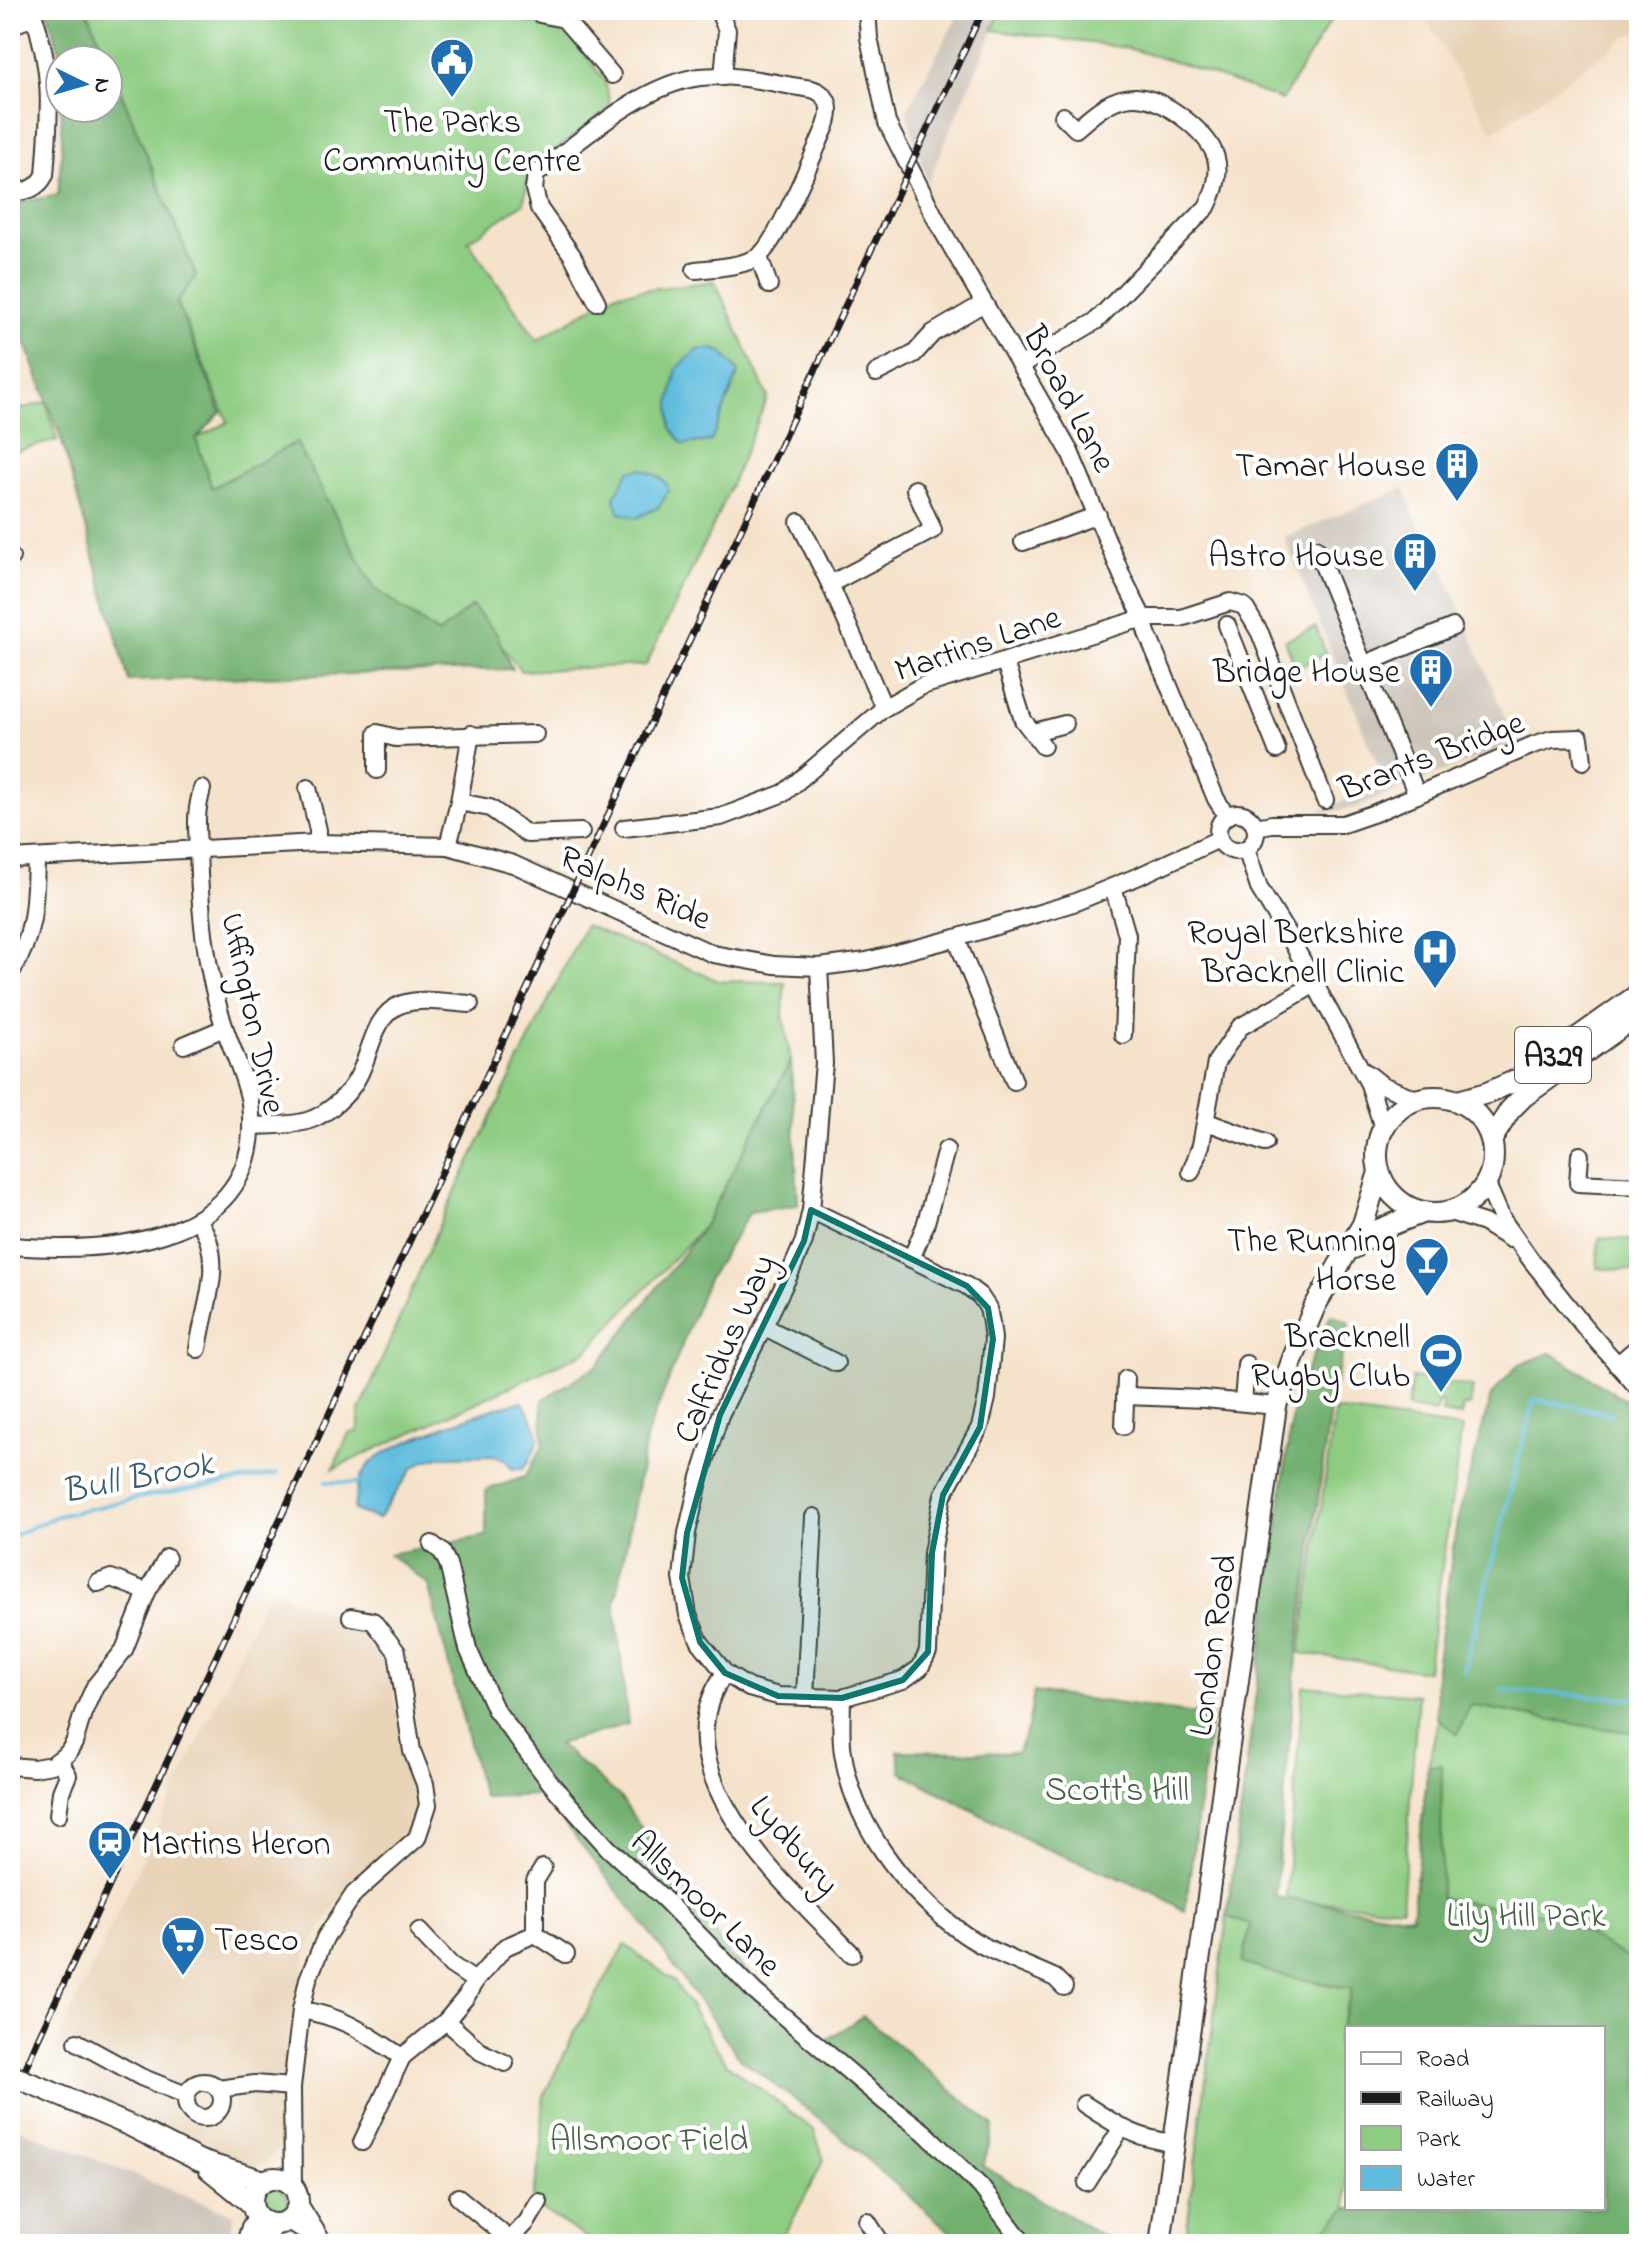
<svg xmlns="http://www.w3.org/2000/svg" width="1649" height="2254" font-family="'Indie Flower',sans-serif">
  <style>
    .built { fill: #e8d3b7 }
    .industrial { fill: #cbc2b8 }
    .green { fill: #8ecc82; stroke: #55744f; stroke-width: 2; fill-rule: evenodd }
    .forest { fill: #72b070; stroke: #476646; stroke-width: 2 }
    .water { fill: #60bdde; stroke: #3e6c7d; stroke-width: 2 }
    .lines { fill: none; stroke-linecap: round; stroke-linejoin: round }
    .stream { stroke: #60bdde; stroke-width: 4 }
    .minor-casing { stroke: #3d3a36; stroke-width: 20 }
    .major-casing { stroke: #3d3a36; stroke-width: 24 }
    .minor { stroke: #fff; stroke-width: 16 }
    .major { stroke: #fff; stroke-width: 20 }
    .rail-casing { stroke: #1c1c1c; stroke-width: 7 }
    .rail { stroke: #fff; stroke-width: 4; stroke-dasharray: 12; stroke-linecap: butt }
    .major-bridge-casing { stroke: #3d3a36; stroke-width: 24; stroke-linecap: butt }
    .major-bridge { stroke: #fff; stroke-width: 20 }
    .marked { fill: #0f766e; fill-opacity: 0.2; stroke: #0f766e; stroke-width: 6; stroke-linejoin: round }
    .labels { text-anchor: middle; stroke-width: 8; stroke-linejoin: round; paint-order: stroke }
    .shield { fill: #fff; stroke: #606060; stroke-width: 2 }
    .shield-label { font-size: 32px; font-weight: bold; fill: #1c1c1c }
    .poi-label { font-size: 34px; fill: #1c1c1c; stroke: #fff; text-anchor: end }
    .street-label { font-size: 34px; fill: #1c1c1c; stroke: #fff }
    .park-label { font-size: 34px; fill: #4a6245; stroke: #fff }
    .water-label { font-size: 36px; font-style: italic; fill: #375c6a; stroke: #fff }
  </style>
  <rect width="100%" height="100%" fill="#fff"/>
  <filter id="ink" filterUnits="userSpaceOnUse"><feTurbulence type="fractalNoise" baseFrequency=".0125" numOctaves="2"/><feDisplacementMap in="SourceGraphic" scale="16" xChannelSelector="R" yChannelSelector="G"/><feConvolveMatrix kernelMatrix="1 2 1 2 8 2 1 2 1" color-interpolation-filters="sRGB"/></filter>
  <filter id="wash" filterUnits="userSpaceOnUse"><feTurbulence type="fractalNoise" baseFrequency=".006" numOctaves="4" result="noise"/><feDisplacementMap in="SourceGraphic" scale="32" xChannelSelector="R" yChannelSelector="G"/><feGaussianBlur stdDeviation="1.8" result="paint"/><feColorMatrix in="noise" values="0 0 0 0 0 0 0 0 0 0 0 0 0 0 0 0 0 1.4 0 .05"/><feComposite in="paint" operator="in"/></filter>
  <g filter="url(#wash)">
    <rect width="100%" height="100%" fill="#f5e2ca"/>
    <g class="built">
      <polygon points="1420,10 1639,10 1639,34 1633,33 1493,132"/>
      <polygon points="270,1588 350,1623 387,1665 417,1804 406,1837 346,1891 307,1950 287,2042 281,2145 274,2155 263,2165 244,2168 212,2156 43,2072"/>
    </g>
    <g class="industrial">
      <polygon points="961,10 1002,10 928,182 906,112"/>
      <polygon points="1404,488 1427,546 1433,544 1515,742 1355,808 1312,814 1385,783 1284,537"/>
      <polygon points="17,2128 234,2215 225,2244 10,2244 10,2144"/>
    </g>
    <g class="green">
      <polygon points="87,10 509,10 526,22 563,26 605,81 611,107 529,170 524,203 468,241 537,340 617,293 715,281 768,397 719,513 646,665 521,671 472,606 439,634 374,588 296,442 212,489 196,439 228,422 177,302 196,275"/>
      <polygon points="1002,10 1337,10 1282,100 1191,67 1127,48 992,30"/>
      <polygon points="46,402 57,440 10,453 10,412"/>
      <polygon points="1316,627 1326,654 1296,668 1285,640"/>
      <polygon points="585,925 719,981 785,982 783,1015 791,1061 704,1226 587,1351 333,1469 349,1433 358,1432 360,1411 441,1221"/>
      <polygon points="1639,1237 1639,1271 1597,1268 1599,1238 1638,1240"/>
      <path d="M1551 1353 1639 1409V2244H1185L1230 1892 1286 1899 1303 1686 1418 1695 1402 1908 1301 1901 1412 1917 1428 1766 1518 1365ZM1347 2028H1603V2208H1347Z"/>
      <polygon points="1412,1378 1473,1387 1470,1406 1463,1406 1461,1416 1442,1413 1443,1403 1438,1402 1436,1412 1407,1408"/>
      <polygon points="1335,1410 1462,1428 1427,1671 1300,1653"/>
      <polygon points="625,1945 674,1981 727,2064 814,2130 824,2160 790,2225 777,2244 596,2244 532,2203 542,2147 543,2097 574,2034"/>
      <circle cx="274" cy="2202" r="14"/>
    </g>
    <g class="forest">
      <polygon points="47,10 87,10 108,60 60,60 60,69 59,49"/>
      <polygon points="108,60 196,276 177,303 221,412 196,439 212,488 296,442 374,588 438,634 472,606 496,633 512,669 129,681 60,435 10,302 10,204 58,195 62,147 61,108 108,108"/>
      <polygon points="791,1061 798,1205 750,1212 707,1281 647,1435 615,1604 628,1724 558,1744 619,1796 732,1958 823,2042 863,2016 994,2126 983,2166 1117,2244 964,2244 829,2126 740,2058 639,1918 542,1795 483,1797 428,1584 389,1554 486,1536 486,1490 525,1477 543,1446 542,1400 598,1365 704,1226"/>
      <polygon points="1331,1315 1349,1323 1331,1403 1297,1657 1275,1897 1412,1917 1428,1766 1442,1765 1441,1898 1558,1917 1639,1965 1639,2244 1310,2244 1347,2208 1603,2208 1603,2028 1347,2028 1347,2075 1336,2042 1352,1989 1280,1975 1242,1963 1250,1925 1227,1917 1294,1398"/>
      <polygon points="1551,1353 1639,1409 1639,1733 1586,1726 1470,1705 1458,1734 1437,1718 1436,1667 1457,1522 1491,1395 1518,1365"/>
      <polygon points="1034,1692 1211,1716 1185,1911 1152,1891 1037,1845 901,1772 898,1751 1017,1753 1028,1728"/>
    </g>
    <g class="water">
      <polygon points="712,349 722,352 739,372 711,441 683,444 671,428 670,403 677,368 698,350"/>
      <path d="M641 469C653 473 665 477 669 490L659 507 637 518 620 513 614 497 629 471Z"/>
      <path d="M523 1402C540 1436 546 1435 523 1469H512L506 1460 494 1456 439 1457 425 1461 413 1468 378 1519 354 1510C356 1491 358 1473 374 1460 395 1443 496 1405 523 1402Z"/>
    </g>
    <g class="lines">
      <g class="stream">
        <polyline points="326,1482 359,1483"/>
        <polyline points="10,1537 57,1516 142,1497 277,1474"/>
        <polyline points="1464,1671 1534,1399 1611,1414"/>
        <polyline points="1501,1690 1639,1699"/>
      </g>
    </g>
  </g>
  <g filter="url(#ink)">
    <g class="lines">
      <g class="minor-casing">
        <g id="minor">
          <polyline points="535,10 540,14 564,19 612,75"/>
          <polyline points="718,10 727,30 723,77"/>
          <polyline points="867,10 869,38 887,123 939,225 1070,452 1123,578 1143,618 1147,633 1216,799 1227,816"/>
          <polyline points="10,26 34,17"/>
          <path d="M10 193C27 191 37 190 45 175 50 109 54 74 32 10"/>
          <polyline points="759,257 769,285"/>
          <path d="M597 302 572 255 539 208 534 189 536 174C582 140 642 84 700 77 736 73 776 84 812 89 830 95 832 109 826 126 815 150 776 248 756 258 738 267 715 268 695 270"/>
          <path d="M1022 365 1096 321 1207 207C1228 166 1217 143 1182 117 1169 107 1153 98 1136 97 1112 96 1093 114 1076 129L1063 116"/>
          <polyline points="876,373 914,354 933,333 984,303"/>
          <polyline points="799,522 830,584 884,708"/>
          <polyline points="1023,542 1098,515"/>
          <polyline points="1316,548 1417,795"/>
          <polyline points="10,557 11,557"/>
          <polyline points="830,584 933,530 915,489"/>
          <polyline points="1227,625 1277,750"/>
          <polyline points="1005,662 1023,720 1043,746"/>
          <polyline points="1365,664 1453,627"/>
          <polyline points="1034,732 1065,724"/>
          <polyline points="377,770 377,733 396,738 535,734"/>
          <polyline points="308,788 318,830 318,843"/>
          <polyline points="459,802 490,808 527,834 581,832"/>
          <circle cx="1237" cy="832" r="19"/>
          <polyline points="1255,827 1272,824 1343,824 1375,813 1533,745 1552,739 1580,738 1583,761"/>
          <polyline points="624,828 721,817 784,793 884,708 922,686 1143,618 1181,618 1230,602 1244,606 1260,633 1325,800"/>
          <polyline points="448,846 459,802 471,734"/>
          <polyline points="1246,849 1259,888 1291,940 1369,1084 1383,1128"/>
          <polyline points="10,859 318,843 448,846 513,864 713,954 774,965 819,967 867,961 956,938 1073,903 1139,876 1219,839"/>
          <polyline points="1113,887 1127,935 1123,1035"/>
          <polyline points="956,938 1014,1081"/>
          <path d="M10 974C35 937 35 900 36 858"/>
          <polyline points="184,1045 224,1028"/>
          <polyline points="1367,1073 1382,1085 1416,1099"/>
          <polyline points="1207,1122 1265,1143"/>
          <path d="M251 1126C269 1125 290 1126 307 1121 327 1115 349 1095 358 1077 371 1054 373 1014 402 1004 421 997 450 1003 470 1004"/>
          <polyline points="1580,1155 1578,1183 1639,1186"/>
          <polyline points="1191,1172 1201,1145 1216,1062 1240,1027 1315,984"/>
          <polyline points="1486,1182 1502,1219 1531,1260 1583,1325 1639,1389"/>
          <polyline points="811,1210 967,1286 980,1296 988,1308 991,1323 993,1339 987,1398 980,1427 943,1495 932,1553 928,1652 920,1668 903,1680 842,1698 778,1696 749,1688 725,1673 700,1642 688,1615 682,1578 687,1533 700,1477 720,1415 790,1273 804,1241 811,1210 824,1063 819,967"/>
          <polyline points="1450,1212 1484,1223 1510,1239"/>
          <path d="M10 1246C111 1254 267 1244 250 1103 246 1078 233 1053 225 1029 205 969 200 911 198 849 197 824 195 815 202 789"/>
          <polyline points="911,1259 925,1226 946,1150"/>
          <polyline points="765,1327 836,1363"/>
          <path d="M198 1349C204 1304 227 1261 198 1220"/>
          <polyline points="1617,1365 1639,1346"/>
          <polyline points="1125,1396 1205,1399 1276,1406"/>
          <polyline points="1243,1402 1246,1364"/>
          <polyline points="1124,1426 1126,1379"/>
          <polyline points="432,1544 442,1552 448,1564 468,1649 495,1709 552,1785 608,1848 662,1897 755,1992 885,2102 924,2132 981,2187 1024,2244"/>
          <polyline points="98,1583 111,1578 147,1592"/>
          <path d="M725 1673C653 1771 789 1888 852 1954"/>
          <polyline points="805,1697 814,1517"/>
          <path d="M842 1698C842 1716 840 1736 843 1753 853 1824 902 1886 957 1929 983 1950 1025 1964 1055 1978L1064 1987"/>
          <polyline points="10,1766 34,1768 52,1765 68,1753 74,1743 83,1713 95,1686 124,1650 147,1592 167,1558"/>
          <polyline points="58,1815 61,1792 68,1775 59,1760"/>
          <polyline points="419,1931 451,1965 475,1981"/>
          <polyline points="535,1934 566,1954"/>
          <path d="M301 2010C345 2017 365 2033 402 2057L446 2021 466 1997 475 1981 505 1947 535 1934V1881L543 1868"/>
          <polyline points="446,2021 481,2052 505,2063"/>
          <polyline points="77,2042 141,2077 186,2095"/>
          <circle cx="204" cy="2100" r="18"/>
          <polyline points="218,2089 255,2084 292,2087"/>
          <path d="M1084 2104C1118 2126 1134 2138 1174 2143"/>
          <polyline points="362,2142 402,2057"/>
          <polyline points="1087,2183 1121,2129"/>
          <polyline points="293,2187 292,2087 301,2010 308,1979 325,1938 354,1894 417,1838 428,1805 425,1784 412,1751 397,1652 373,1621 351,1617"/>
          <polyline points="458,2197 509,2239"/>
          <polyline points="298,2202 324,2244"/>
          <polyline points="287,2221 319,2238"/>
          <polyline points="867,2221 882,2244"/>
          <polyline points="506,2244 527,2222 539,2202"/>
        </g>
      </g>
      <g class="major-casing">
        <g id="major">
          <circle cx="1435" cy="1155" r="58"/>
          <polyline points="1458,1101 1487,1093 1519,1079 1639,994"/>
          <polyline points="1492,1139 1510,1110 1524,1096 1639,1014"/>
          <polyline points="1354,1248 1378,1230 1424,1212"/>
          <polyline points="47,2090 131,2126 200,2161 264,2181"/>
          <polyline points="209,2169 252,2204"/>
          <circle cx="275" cy="2201" r="23"/>
          <polyline points="247,2244 252,2227 259,2218"/>
          <polyline points="262,2244 273,2225"/>
          <polyline points="1160,2244 1276,1406 1293,1358 1315,1306 1363,1224 1379,1172"/>
        </g>
      </g>
      <use href="#minor" class="minor"/>
      <use href="#major" class="major"/>
      <g class="rail-casing">
        <polyline id="rail" points="10,2105 37,2041 983,10"/>
      </g>
      <use href="#rail" class="rail"/>
      <g class="major-bridge-casing">
        <polyline id="major-bridge" points="10,2075 47,2090"/>
      </g>
      <use href="#major-bridge" class="major-bridge"/>
    </g>
  </g>
  <path class="marked" d="M811 1210 967 1286 988 1308 993 1339 980 1427 943 1495 932 1553 928 1652 903 1680 842 1698 778 1696 725 1673 700 1642 682 1578 687 1533 720 1415 804 1241Z"/>
  <defs>
    <g id="civic-pin" transform="scale(2.3)"><path d="M0 17L-7.5 6A9.5 9.5 0 1 1 7.5 6Z" fill="#1f6fb2" stroke="#fff"/><path d="M-.6-6.5H3V-4.5H.6V-3L4-1V1h2V6H-6V1h2V-1L-.6-3ZM-1.2 2.5V6h2.4V2.5Z" fill="#fff"/></g>
    <g id="building-pin" transform="scale(2.3)"><path d="M0 17L-7.5 6A9.5 9.5 0 1 1 7.5 6Z" fill="#1f6fb2" stroke="#fff"/><path d="M-4-6H4V6H1V3H-1V6H-4ZM-2.5-4.3h1.7v1.8h-1.7ZM.8-4.3h1.7v1.8H.8ZM-2.5-1h1.7V.8h-1.7ZM.8-1h1.7V.8H.8Z" fill="#fff"/></g>
    <g id="hospital-pin" transform="scale(2.3)"><path d="M0 17L-7.5 6A9.5 9.5 0 1 1 7.5 6Z" fill="#1f6fb2" stroke="#fff"/><path d="M-5-5h3v3.5h4V-5h3V5h-3V1.5h-4V5h-3Z" fill="#fff"/></g>
    <g id="bar-pin" transform="scale(2.3)"><path d="M0 17L-7.5 6A9.5 9.5 0 1 1 7.5 6Z" fill="#1f6fb2" stroke="#fff"/><path d="M-6-5H6L.8 .8V4.5H3.5V6h-7V4.5H-.8V.8Z" fill="#fff"/></g>
    <g id="stadium-pin" transform="scale(2.3)"><path d="M0 17L-7.5 6A9.5 9.5 0 1 1 7.5 6Z" fill="#1f6fb2" stroke="#fff"/><path d="M0-5a6.5 5 0 1 0 0 10a6.5 5 0 1 0 0-10ZM-3.5-1.8h7v3.6h-7Z" fill="#fff"/></g>
    <g id="station-pin" transform="scale(2.3)"><path d="M0 17L-7.5 6A9.5 9.5 0 1 1 7.5 6Z" fill="#1f6fb2" stroke="#fff"/><path d="M-3-6H3Q5-6 5-4V2Q5 4 3 4L4.5 6H3L1.5 4h-3L-3 6H-4.5L-3 4Q-5 4-5 2V-4Q-5-6-3-6ZM-3.5-4v3h7v-3ZM-3.5 1v1.5H-2V1ZM2 1v1.5H3.5V1Z" fill="#fff"/></g>
    <g id="supermarket-pin" transform="scale(2.3)"><path d="M0 17L-7.5 6A9.5 9.5 0 1 1 7.5 6Z" fill="#1f6fb2" stroke="#fff"/><path d="M-6-5.5h2.5l.6 2H6L4.5 2H-2.5L-4.4-4H-6ZM-1.5 3.2a1.3 1.3 0 1 0 .1 0ZM3 3.2a1.3 1.3 0 1 0 .1 0Z" fill="#fff"/></g>
  </defs>
  <g fill-rule="evenodd">
    <use href="#civic-pin" x="452" y="60"/>
    <use href="#building-pin" x="1457" y="464"/>
    <use href="#building-pin" x="1415" y="554"/>
    <use href="#building-pin" x="1431" y="670"/>
    <use href="#hospital-pin" x="1435" y="951"/>
    <use href="#bar-pin" x="1427" y="1259"/>
    <use href="#stadium-pin" x="1441" y="1355"/>
    <use href="#station-pin" x="110" y="1842"/>
    <use href="#supermarket-pin" x="183" y="1938"/>
  </g>
  <g class="labels">
    <rect class="shield" x="1515" y="1027" width="76" height="56" rx="6"/>
    <g class="shield-label">
      <text x="1553" y="1066">A329</text>
    </g>
    <g class="poi-label">
      <text x="452" y="132" text-anchor="middle">The Parks<tspan x="452" dy="39">Community Centre</tspan></text>
      <text x="1426" y="476">Tamar House</text>
      <text x="1384" y="566">Astro House</text>
      <text x="1400" y="682">Bridge House</text>
      <text x="1404" y="943">Royal Berkshire<tspan x="1404" dy="39">Bracknell Clinic</tspan></text>
      <text x="1396" y="1251">The Running<tspan x="1396" dy="39">Horse</tspan></text>
      <text x="1410" y="1347">Bracknell<tspan x="1410" dy="39">Rugby Club</tspan></text>
      <text x="141" y="1854" text-anchor="start">Martins Heron</text>
      <text x="214" y="1950" text-anchor="start">Tesco</text>
    </g>
    <g class="street-label">
      <text transform="translate(1071 398) rotate(62)" y="12">Broad Lane</text>
      <text transform="translate(977 642) rotate(-19)" y="12">Martins Lane</text>
      <text transform="translate(1431 754) rotate(-21)" y="12">Brants Bridge</text>
      <text transform="translate(636 886) rotate(24)" y="12">Ralphs Ride</text>
      <text transform="translate(255 1013) rotate(78)" y="12">Uffington Drive</text>
      <text transform="translate(723 1348) rotate(-66)" y="12">Calfridus Way</text>
      <text transform="translate(1211 1645) rotate(-82)" y="12">London Road</text>
      <text transform="translate(796 1844) rotate(50)" y="12">Lydbury</text>
      <text transform="translate(707 1902) rotate(44)" y="12">Allsmoor Lane</text>
    </g>
    <g class="park-label">
      <text x="1117" y="1800">Scott's Hill</text>
      <text x="1526" y="1926">Lily Hill Park</text>
      <text x="649" y="2150">Allsmoor Field</text>
    </g>
    <g class="water-label">
      <text transform="translate(137 1475) rotate(-11)" y="13">Bull Brook</text>
    </g>
  </g>
  <rect width="1649" height="2254" fill="none" stroke="#fff" stroke-width="40"/>
  <rect x="1345" y="2026" width="260" height="184" fill="#ffffff" stroke="#a4a4a4" stroke-width="2"/>
  <rect x="1361" y="2052" width="40" height="12" fill="#ffffff" stroke="#a4a4a4" stroke-width="2"/>
  <text x="1417" y="2066" font-size="24" fill="#1c1c1c">Road</text>
  <rect x="1361" y="2092" width="40" height="12" fill="#1c1c1c" stroke="#a4a4a4" stroke-width="2"/>
  <text x="1417" y="2106" font-size="24" fill="#1c1c1c">Railway</text>
  <rect x="1361" y="2126" width="40" height="24" fill="#8ecc82" stroke="#a4a4a4" stroke-width="2"/>
  <text x="1417" y="2146" font-size="24" fill="#1c1c1c">Park</text>
  <rect x="1361" y="2166" width="40" height="24" fill="#60bdde" stroke="#a4a4a4" stroke-width="2"/>
  <text x="1417" y="2186" font-size="24" fill="#1c1c1c">Water</text>
  <g transform="translate(84 84) rotate(95)"><circle r="38" fill="#ffffff" stroke="#a4a4a4" stroke-width="2"/>
  <path d="M0-6L14 30L0 20L-14 30Z" fill="#1f6fb2"/>
  <text y="-12" font-size="22" font-weight="bold" text-anchor="middle" fill="#1c1c1c">N</text>
  </g>
</svg>
